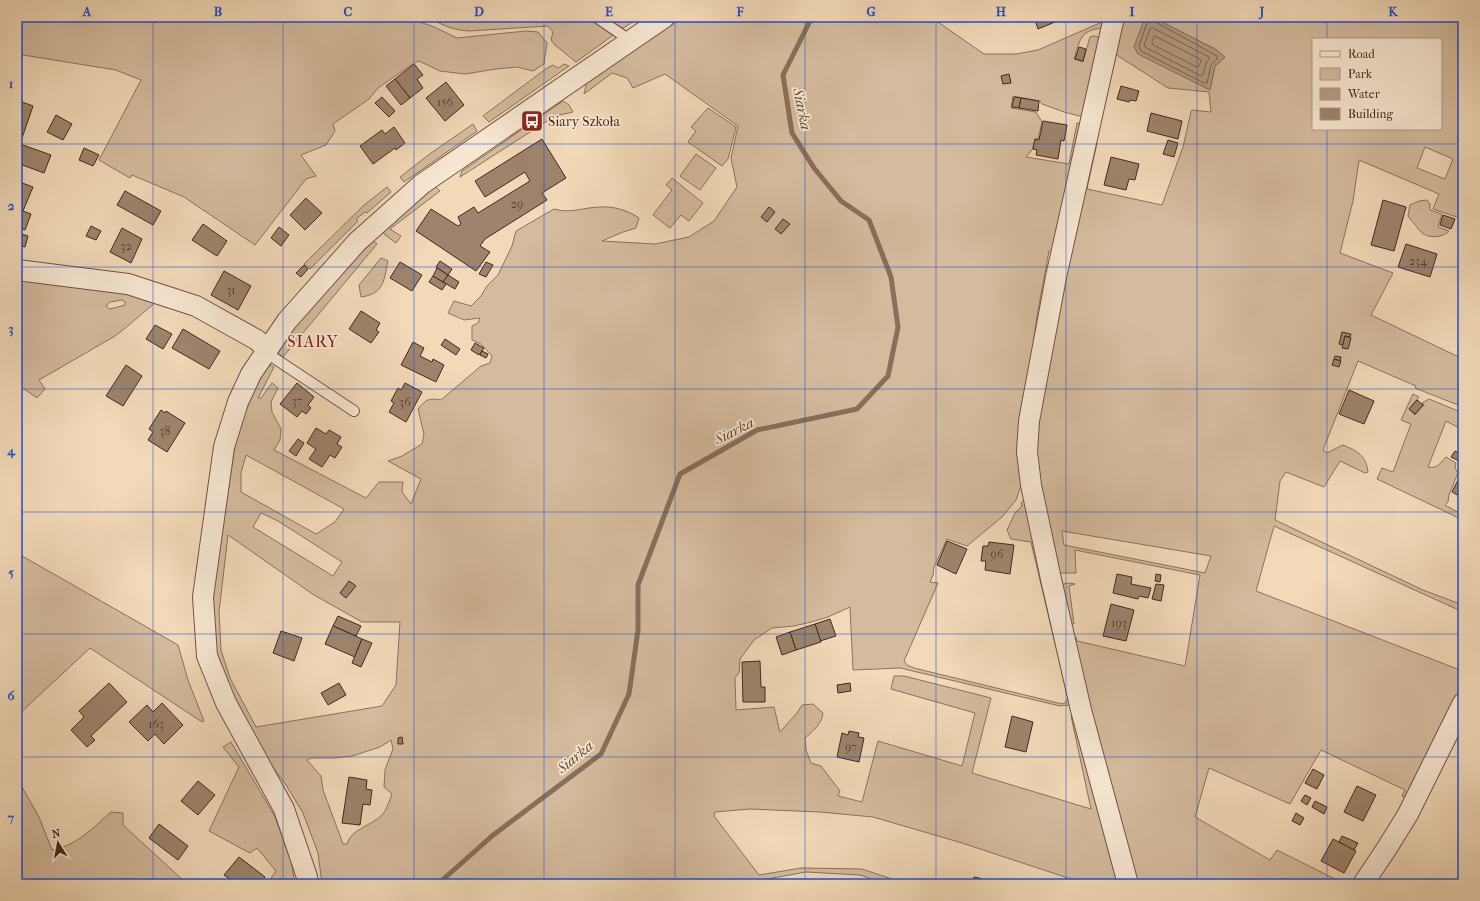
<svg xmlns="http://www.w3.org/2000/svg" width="1480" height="901" font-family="'IM FELL French Canon',serif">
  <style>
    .green { fill: #d4bb9d; stroke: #8c725c; fill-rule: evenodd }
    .water { fill: #b79d83; stroke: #896e59 }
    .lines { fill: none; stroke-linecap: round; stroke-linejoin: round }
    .shore { stroke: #7e624f; stroke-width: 1 }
    .stream { stroke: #896e59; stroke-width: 5 }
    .building { fill: #9e846d; stroke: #44281b }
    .lane-casing { stroke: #705442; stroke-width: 12 }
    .street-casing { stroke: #705442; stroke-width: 22 }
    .lane { stroke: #f7e6d1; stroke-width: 10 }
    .street { stroke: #f7e6d1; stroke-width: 20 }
    .grid { fill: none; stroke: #1d4ed8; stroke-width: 1; stroke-opacity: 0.55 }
    .labels { text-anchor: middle; stroke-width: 3.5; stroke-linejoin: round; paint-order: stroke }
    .number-label { font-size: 12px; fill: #5a3f30 }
    .poi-label { font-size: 14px; fill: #44281b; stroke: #f7e6d1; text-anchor: start }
    .water-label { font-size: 15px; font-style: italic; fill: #664b3a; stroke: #f7e6d1 }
    .quarter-label { font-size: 16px; letter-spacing: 1px; fill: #7a1f14; stroke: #f7e6d1 }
    .neatline { fill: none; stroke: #1d4ed8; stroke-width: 1.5 }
    .grid-label { font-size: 13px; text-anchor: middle; font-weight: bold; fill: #1d4ed8 }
  </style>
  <rect width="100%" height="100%" fill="#f2d9b8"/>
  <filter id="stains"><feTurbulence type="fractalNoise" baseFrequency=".005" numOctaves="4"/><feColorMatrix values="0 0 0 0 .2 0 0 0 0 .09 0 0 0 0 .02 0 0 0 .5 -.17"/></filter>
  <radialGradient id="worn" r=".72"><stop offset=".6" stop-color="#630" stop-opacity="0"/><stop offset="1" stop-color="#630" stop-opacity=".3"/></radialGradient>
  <g class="green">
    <polygon points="17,17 418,17 419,22 432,26 457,38 526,31 538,32 547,43 544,64 533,71 517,67 496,69 465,74 440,71 419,61 414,63 378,88 369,99 333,124 335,131 326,145 301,155 316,176 306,179 255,245 184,197 132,175 130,178 99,160 141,80 116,70 23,55 17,70"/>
    <path d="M430 17H590L612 32V36L576 62 555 45 551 40 553 32 548 26 469 31C455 30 441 26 430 17Z"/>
    <polygon points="603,17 640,17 625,27 620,28"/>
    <path d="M675 17H948L938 22 984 54H1016L1038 50 1102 22 1103 17H1107L1103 28C1080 30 1080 40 1074 59L1083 62 1090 37 1094 36 1099 37 1101 41 1083 117 1064 112 1042 104 1040 101 1013 96 1011 108 1036 112 1042 122 1038 139H1035L1032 150 1026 157 1069 164 1077 123 1083 124 1056 252 1049 251 1037 316 1024 414 1021 485 1016 500 1002 517 967 546 947 539 934 567 933 575 930 582 938 583 904 661 907 665 914 668 1062 704 1066 702 1068 698 1031 542 1011 539 1007 530 1015 513 1022 506 1021 503 1027 497 1072 702 1069 705 1060 706 900 668 853 670 850 607 828 617 811 622 794 626 772 628 754 640 740 659 739 673 735 678 736 710 774 707 780 732 797 713 802 705 813 704 823 713C822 724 813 731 805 738L806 750 811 763 821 766 840 791 838 796 862 802 878 741 962 766 975 713 891 689 894 676H904L991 698 972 773 1091 809 1071 716 1080 721 1123 884H1086L962 843 873 817 820 812 750 809 715 812 714 816 759 875 801 868 862 869 907 884H887L860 875 806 872 767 879 765 881 766 884H322L318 853 303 813 286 785 250 736 224 685 209 620 237 432 266 363 274 367 258 398H261L272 383 278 388 271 402 272 412 281 429 280 440 274 450 366 498 379 482H403L402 492 411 504 421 479 388 461 402 456 422 444 424 434 418 409C426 399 429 398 441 400L481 366 490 363 492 356 481 344 472 340V326L478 323 480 318 464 320 448 313 454 301 471 306 481 296 487 286 498 275 512 246 516 231 554 209C571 214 584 207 601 207 614 206 629 211 639 218L636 228 623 232 602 241 655 244 689 237 714 221 737 187 731 158 738 126 665 74 633 88 627 78 612 73 584 94 588 77ZM246 455 344 509 335 522 316 534 241 492V473ZM261 513 278 521 342 562 333 576 253 527ZM228 535 314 595 362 622H400L396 685 382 706 256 727 230 678 221 650 219 612ZM391 740 393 749 385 770 384 787 392 794C389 801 387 810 382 815 371 826 351 829 347 844H343L323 790 321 776 307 760 311 758H333L352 756 380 747Z"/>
    <path d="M1121 17H1146L1135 47 1210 90 1215 66 1225 57 1215 49 1152 17H1463V219L1433 209 1439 194 1359 160 1353 201 1340 253 1393 273 1371 315 1463 359V407L1415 388 1416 386 1358 361 1323 450 1327 453 1343 445C1357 451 1366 455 1368 472L1365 473 1340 461 1324 487 1286 472 1280 481 1275 520 1423 590 1463 605V612L1274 526 1256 591 1460 670 1463 668V690L1410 799 1402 796 1405 790 1321 750 1290 804 1209 768 1195 817 1270 860 1277 850 1345 884H1136L1069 639 1076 637 1077 641 1185 666 1200 575 1075 550 1076 573H1060L1052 566 1034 445 1091 142 1097 143 1087 189 1162 205 1183 147 1191 112 1192 110 1211 112 1209 92 1168 88 1112 52ZM1313 39H1441V129H1313ZM1425 147 1453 159 1445 179 1417 168ZM1062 531 1211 556 1205 573 1064 545Z"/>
    <polygon points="564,64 569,66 489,122 483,116 547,68 553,65 558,68"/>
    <polygon points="563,101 569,105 573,112 555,116 460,177 462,171"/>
    <polygon points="708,108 736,127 728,159 722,166 688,142 696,131 691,127"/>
    <polygon points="473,124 477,131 404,182 400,177 431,153"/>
    <polygon points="696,154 716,168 700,190 680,176"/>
    <polygon points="672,178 703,203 689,221 681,215 670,228 653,215 672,190 666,185"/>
    <polygon points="435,186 440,191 390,229 401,236 396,243 384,234 382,228"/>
    <polygon points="387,187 391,192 367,213 365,212 356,219 358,221 310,269 304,264 363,206"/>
    <path d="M1427 200 1430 204V210L1442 214 1438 227 1449 231C1443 238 1427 239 1420 231 1416 226 1412 221 1408 216L1410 205 1419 201Z"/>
    <polygon points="373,241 377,244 283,357 276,351 331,284"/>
    <path d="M381 258 388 261C384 280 384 294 361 297L359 285Z"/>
    <path d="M17 278 84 283 157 301 129 325 115 336 39 380 45 389 37 398 17 384ZM122 300 125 302V305L110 309 106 306 110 302Z"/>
    <path d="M1413 394 1419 397 1409 409 1415 415 1424 405 1422 403 1429 399 1463 413V430L1446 421 1428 467C1439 469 1439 463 1446 457L1456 463 1455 468 1458 473 1449 495 1448 502 1445 505 1463 515V520L1377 479 1382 468 1393 472 1411 424 1401 420Z"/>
    <polygon points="17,553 178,645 188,680 204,721 202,722 90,648 17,716"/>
    <polygon points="1068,583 1075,584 1069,586 1074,624 1069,624 1059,585"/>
    <polygon points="231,742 275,817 291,861 295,884 267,884 276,871 257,848 250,853 209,831 239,767 223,747"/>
    <path d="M17 778 39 817 52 850C76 846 94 827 111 812L123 813V825L185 882 184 884H17Z"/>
  </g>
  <polygon class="water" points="1145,17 1152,17 1215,49 1225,57 1215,66 1210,90 1138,54 1134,47"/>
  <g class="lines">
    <g class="shore">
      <polygon points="1150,19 1217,56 1217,59 1211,65 1207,83 1204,83 1141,51 1139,46 1148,20"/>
      <polygon points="1153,28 1209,57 1209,59 1206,63 1203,75 1201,76 1145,47 1144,45 1150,29"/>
      <polygon points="1155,36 1200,59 1201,61 1199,66 1197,67 1153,45 1152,42"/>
    </g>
    <polyline class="stream" points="438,884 492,836 601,754 629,694 638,630 638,585 680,474 757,430 857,409 888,376 898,327 891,277 869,220 841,201 814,168 792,133 783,75 812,17"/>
  </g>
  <g class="building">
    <polygon points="1034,17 1067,17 1038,29"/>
    <polygon points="1079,47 1086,49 1083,61 1075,59"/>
    <polygon points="414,64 423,75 417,79 423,88 410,98 395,79"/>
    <polygon points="1009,74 1011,83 1003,84 1001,76"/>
    <polygon points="395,79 410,98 401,105 386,86"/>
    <polygon points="446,82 464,105 445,121 426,98"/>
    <polygon points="1121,86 1139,91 1136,101 1130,100 1129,102 1117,99"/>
    <polygon points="382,97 395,111 389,117 375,103"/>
    <polygon points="1014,97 1021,98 1019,108 1012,107"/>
    <polygon points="1021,98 1039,101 1038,111 1019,108"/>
    <polygon points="17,100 33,106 20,144 51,155 44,173 17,163"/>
    <polygon points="1151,113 1182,121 1178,139 1147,131"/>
    <polygon points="56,115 72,124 63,140 47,132"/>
    <polygon points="1043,121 1067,125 1064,141 1061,140 1058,159 1036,155 1037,150 1033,149 1035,139 1039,140"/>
    <polygon points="394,127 405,143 396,150 395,148 373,164 360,146 382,130 385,134"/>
    <polygon points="542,139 566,178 542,193 547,200 485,239 480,246 490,252 476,271 416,231 431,209 458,226 461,224 458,217 474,207 478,213 530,181 525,172 485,197 475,181"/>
    <polygon points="1168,140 1178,143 1174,157 1163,154"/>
    <polygon points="84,148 99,155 93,166 79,160"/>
    <polygon points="1111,157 1139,164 1135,180 1129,179 1126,190 1104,185"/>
    <polygon points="17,181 33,187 23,211 31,214 25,230 17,227"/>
    <polygon points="125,191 161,211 153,225 117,205"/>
    <polygon points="306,198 322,213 305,230 290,215"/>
    <polygon points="1383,200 1406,207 1394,251 1371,245"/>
    <polygon points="769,207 775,212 767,222 761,217"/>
    <polygon points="1443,215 1455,219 1451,229 1440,225"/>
    <polygon points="783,219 790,224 781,234 775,229"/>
    <polygon points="203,224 227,241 217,256 192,240"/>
    <polygon points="91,226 101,231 96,240 86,236"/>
    <polygon points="279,227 289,235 281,246 271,238"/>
    <polygon points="122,228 142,239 131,263 110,252"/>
    <polygon points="18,233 28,236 25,247 17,244"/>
    <polygon points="1406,244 1437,254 1430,277 1398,267"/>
    <polygon points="440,261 452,269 448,275 436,267"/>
    <polygon points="400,262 422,275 412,291 390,278"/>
    <polygon points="486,262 493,265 486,277 479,274"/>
    <polygon points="304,265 308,269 301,277 296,273"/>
    <polygon points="437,268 448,275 443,282 433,276"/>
    <polygon points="224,271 251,286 238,310 211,295"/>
    <polygon points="448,275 459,282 455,289 443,282"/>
    <polygon points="433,276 446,284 442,290 429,282"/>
    <polygon points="361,311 380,323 376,330 379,332 371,343 349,329"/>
    <polygon points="155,325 172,334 163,349 146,339"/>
    <polygon points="183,329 220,351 209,369 172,348"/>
    <polygon points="1342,332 1351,334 1350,337 1345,336 1343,345 1339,344"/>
    <polygon points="1345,336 1351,338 1348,349 1342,348"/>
    <polygon points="445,339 460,349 456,355 441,345"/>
    <polygon points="413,342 424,348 420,356 432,362 433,359 444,365 436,382 401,365"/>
    <polygon points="475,343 484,348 479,355 471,350"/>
    <polygon points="482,351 488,354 486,358 480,355"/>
    <polygon points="1335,356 1341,357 1340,361 1334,359"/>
    <polygon points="1334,359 1341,361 1339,367 1332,365"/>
    <polygon points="126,365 142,376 123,406 106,396"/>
    <polygon points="297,383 314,397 308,405 311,408 306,414 302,411 297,417 280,404"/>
    <polygon points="405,383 422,392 406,422 389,412 394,403 391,401 398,388 401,390"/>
    <polygon points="1349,390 1374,401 1364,424 1339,414"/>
    <polygon points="1417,400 1423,405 1415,414 1409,409"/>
    <polygon points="161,410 165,413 166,411 185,423 167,452 148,440 153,432 149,429"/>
    <polygon points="316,428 326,434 329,430 341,437 337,444 342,447 335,458 330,455 322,467 309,459 316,449 307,443"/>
    <polygon points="298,439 304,443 296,456 289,451"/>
    <polygon points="1455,451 1463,455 1463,463 1451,457"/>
    <polygon points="1462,472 1463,473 1463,498 1452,492"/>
    <polygon points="947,541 967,549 956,574 937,565"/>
    <polygon points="989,542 1014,545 1010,574 985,570 986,561 981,561 983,546 988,546"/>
    <polygon points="1117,574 1132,577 1131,584 1151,588 1148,598 1139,596 1138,599 1113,593"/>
    <polygon points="1156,574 1161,575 1160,582 1155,581"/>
    <polygon points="349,581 356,586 346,598 340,593"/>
    <polygon points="1156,584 1164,585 1161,601 1152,599"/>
    <polygon points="1111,604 1134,610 1126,641 1103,636"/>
    <polygon points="338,616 361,626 356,636 333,626"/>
    <polygon points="830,619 836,636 820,641 815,624"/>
    <polygon points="815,624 821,642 796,650 790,632"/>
    <polygon points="333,626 362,639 355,657 325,644"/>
    <polygon points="281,631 302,638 294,661 273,653"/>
    <polygon points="790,632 796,650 782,655 776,637"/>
    <polygon points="362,639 372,643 361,667 352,663"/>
    <polygon points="760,661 761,687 765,687 765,702 743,702 742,662"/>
    <polygon points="109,683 127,702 91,736 95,740 87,747 71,730 84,717 79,711"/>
    <polygon points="339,683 346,695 328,705 321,693"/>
    <polygon points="850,683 851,691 838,693 837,685"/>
    <polygon points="162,703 183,725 164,744 155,734 148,741 129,722 147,705 153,712"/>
    <polygon points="1012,716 1033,722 1026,752 1005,747"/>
    <polygon points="849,731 859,733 858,737 864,738 859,762 837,757 842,733 848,735"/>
    <polygon points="402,737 403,744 398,744 398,738"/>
    <polygon points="1313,769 1324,775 1317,789 1305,783"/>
    <polygon points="349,777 367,780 366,789 372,790 370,805 363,804 360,825 342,823"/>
    <polygon points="198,781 215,795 198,815 181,801"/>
    <polygon points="1357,786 1376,795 1363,821 1344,812"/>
    <polygon points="1305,795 1311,798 1307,805 1301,801"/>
    <polygon points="1315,801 1327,807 1324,814 1312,807"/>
    <polygon points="1296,813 1304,818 1300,825 1292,821"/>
    <polygon points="159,824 188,846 178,860 149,838"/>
    <polygon points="1342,836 1358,843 1354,850 1339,842"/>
    <polygon points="1333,839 1356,851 1344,873 1321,861"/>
    <polygon points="239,857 265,877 259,884 232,884 234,882 224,875"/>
    <polygon points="974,877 983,879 981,884 972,884"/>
  </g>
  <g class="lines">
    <g class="lane-casing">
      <g id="lane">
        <polyline points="596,17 631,41"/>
        <polyline points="265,352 354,411"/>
      </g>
    </g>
    <g class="street-casing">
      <g id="street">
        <polyline points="1114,17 1056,277 1029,421 1027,452 1031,485 1051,579 1081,710 1128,884"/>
        <polyline points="17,270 128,284 196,306 257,340 267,349"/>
        <polyline points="308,884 307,877 284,809 226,703 207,656 203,597 224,447 238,402 251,374 287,321 357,242 422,184 665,17"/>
        <polyline points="1363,884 1387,848 1408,814 1463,703"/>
      </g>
    </g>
    <use href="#lane" class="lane"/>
    <use href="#street" class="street"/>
  </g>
  <path class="grid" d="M153 17V884M283 17V884M414 17V884M544 17V884M675 17V884M805 17V884M936 17V884M1066 17V884M1197 17V884M1327 17V39M1327 129V884M17 144H1463M17 267H1463M17 389H1463M17 512H1463M17 634H1463M17 757H1463"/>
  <defs>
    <g id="bus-square" transform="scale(1.15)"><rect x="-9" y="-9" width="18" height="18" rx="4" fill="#8f2418" stroke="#f7e6d1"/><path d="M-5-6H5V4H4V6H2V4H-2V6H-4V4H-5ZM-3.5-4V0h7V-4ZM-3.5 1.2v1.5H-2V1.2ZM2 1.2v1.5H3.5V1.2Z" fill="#fff"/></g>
  </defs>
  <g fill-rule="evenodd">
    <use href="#bus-square" x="532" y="121"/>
  </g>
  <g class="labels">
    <g class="number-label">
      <text x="445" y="106">156</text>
      <text x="517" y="208">29</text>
      <text x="126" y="250">32</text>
      <text x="1418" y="265">234</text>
      <text x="231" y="294">31</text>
      <text x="297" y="405">37</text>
      <text x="405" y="406">36</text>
      <text x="165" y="435">38</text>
      <text x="997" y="558">96</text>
      <text x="1119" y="627">193</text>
      <text x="156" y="728">163</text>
      <text x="851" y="751">97</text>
    </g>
    <g class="poi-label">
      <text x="548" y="126">Siary Szkoła</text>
    </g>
    <g class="water-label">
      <text transform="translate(802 109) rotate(78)" y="5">Siarka</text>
      <text transform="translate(734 431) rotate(-27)" y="5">Siarka</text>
      <text transform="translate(575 757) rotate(-40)" y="5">Siarka</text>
    </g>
    <g class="quarter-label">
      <text x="313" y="347">SIARY</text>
    </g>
  </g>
  <rect width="1480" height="901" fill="none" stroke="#f2d9b8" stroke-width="44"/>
  <rect x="1312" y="38" width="130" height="92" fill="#f7e6d1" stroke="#af9a88"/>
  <rect x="1320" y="51" width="20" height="6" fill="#f7e6d1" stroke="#af9a88"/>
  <text x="1348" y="58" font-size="12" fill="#44281b">Road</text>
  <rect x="1320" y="68" width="20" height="12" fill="#d4bb9d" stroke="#af9a88"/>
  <text x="1348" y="78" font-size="12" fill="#44281b">Park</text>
  <rect x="1320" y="88" width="20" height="12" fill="#b79d83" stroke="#af9a88"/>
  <text x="1348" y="98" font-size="12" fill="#44281b">Water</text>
  <rect x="1320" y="108" width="20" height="12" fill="#9e846d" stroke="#af9a88"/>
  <text x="1348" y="118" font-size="12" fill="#44281b">Building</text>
  <g transform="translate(58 843) rotate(349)" stroke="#f7e6d1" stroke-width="3" paint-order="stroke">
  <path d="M0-3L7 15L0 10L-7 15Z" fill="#44281b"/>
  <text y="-6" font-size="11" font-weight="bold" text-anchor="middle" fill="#44281b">N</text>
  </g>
  <rect x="22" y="22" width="1436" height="857" class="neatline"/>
  <g class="grid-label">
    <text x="87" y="16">A</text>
    <text x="218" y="16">B</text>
    <text x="348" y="16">C</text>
    <text x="479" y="16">D</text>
    <text x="609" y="16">E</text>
    <text x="740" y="16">F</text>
    <text x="871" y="16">G</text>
    <text x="1001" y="16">H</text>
    <text x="1132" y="16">I</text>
    <text x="1262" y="16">J</text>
    <text x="1393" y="16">K</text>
    <text x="11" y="88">1</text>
    <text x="11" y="210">2</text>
    <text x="11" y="333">3</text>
    <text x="11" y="455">4</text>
    <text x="11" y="577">5</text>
    <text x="11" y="700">6</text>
    <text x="11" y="822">7</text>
  </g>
  <rect width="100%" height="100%" filter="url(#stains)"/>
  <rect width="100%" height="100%" fill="url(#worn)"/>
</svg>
